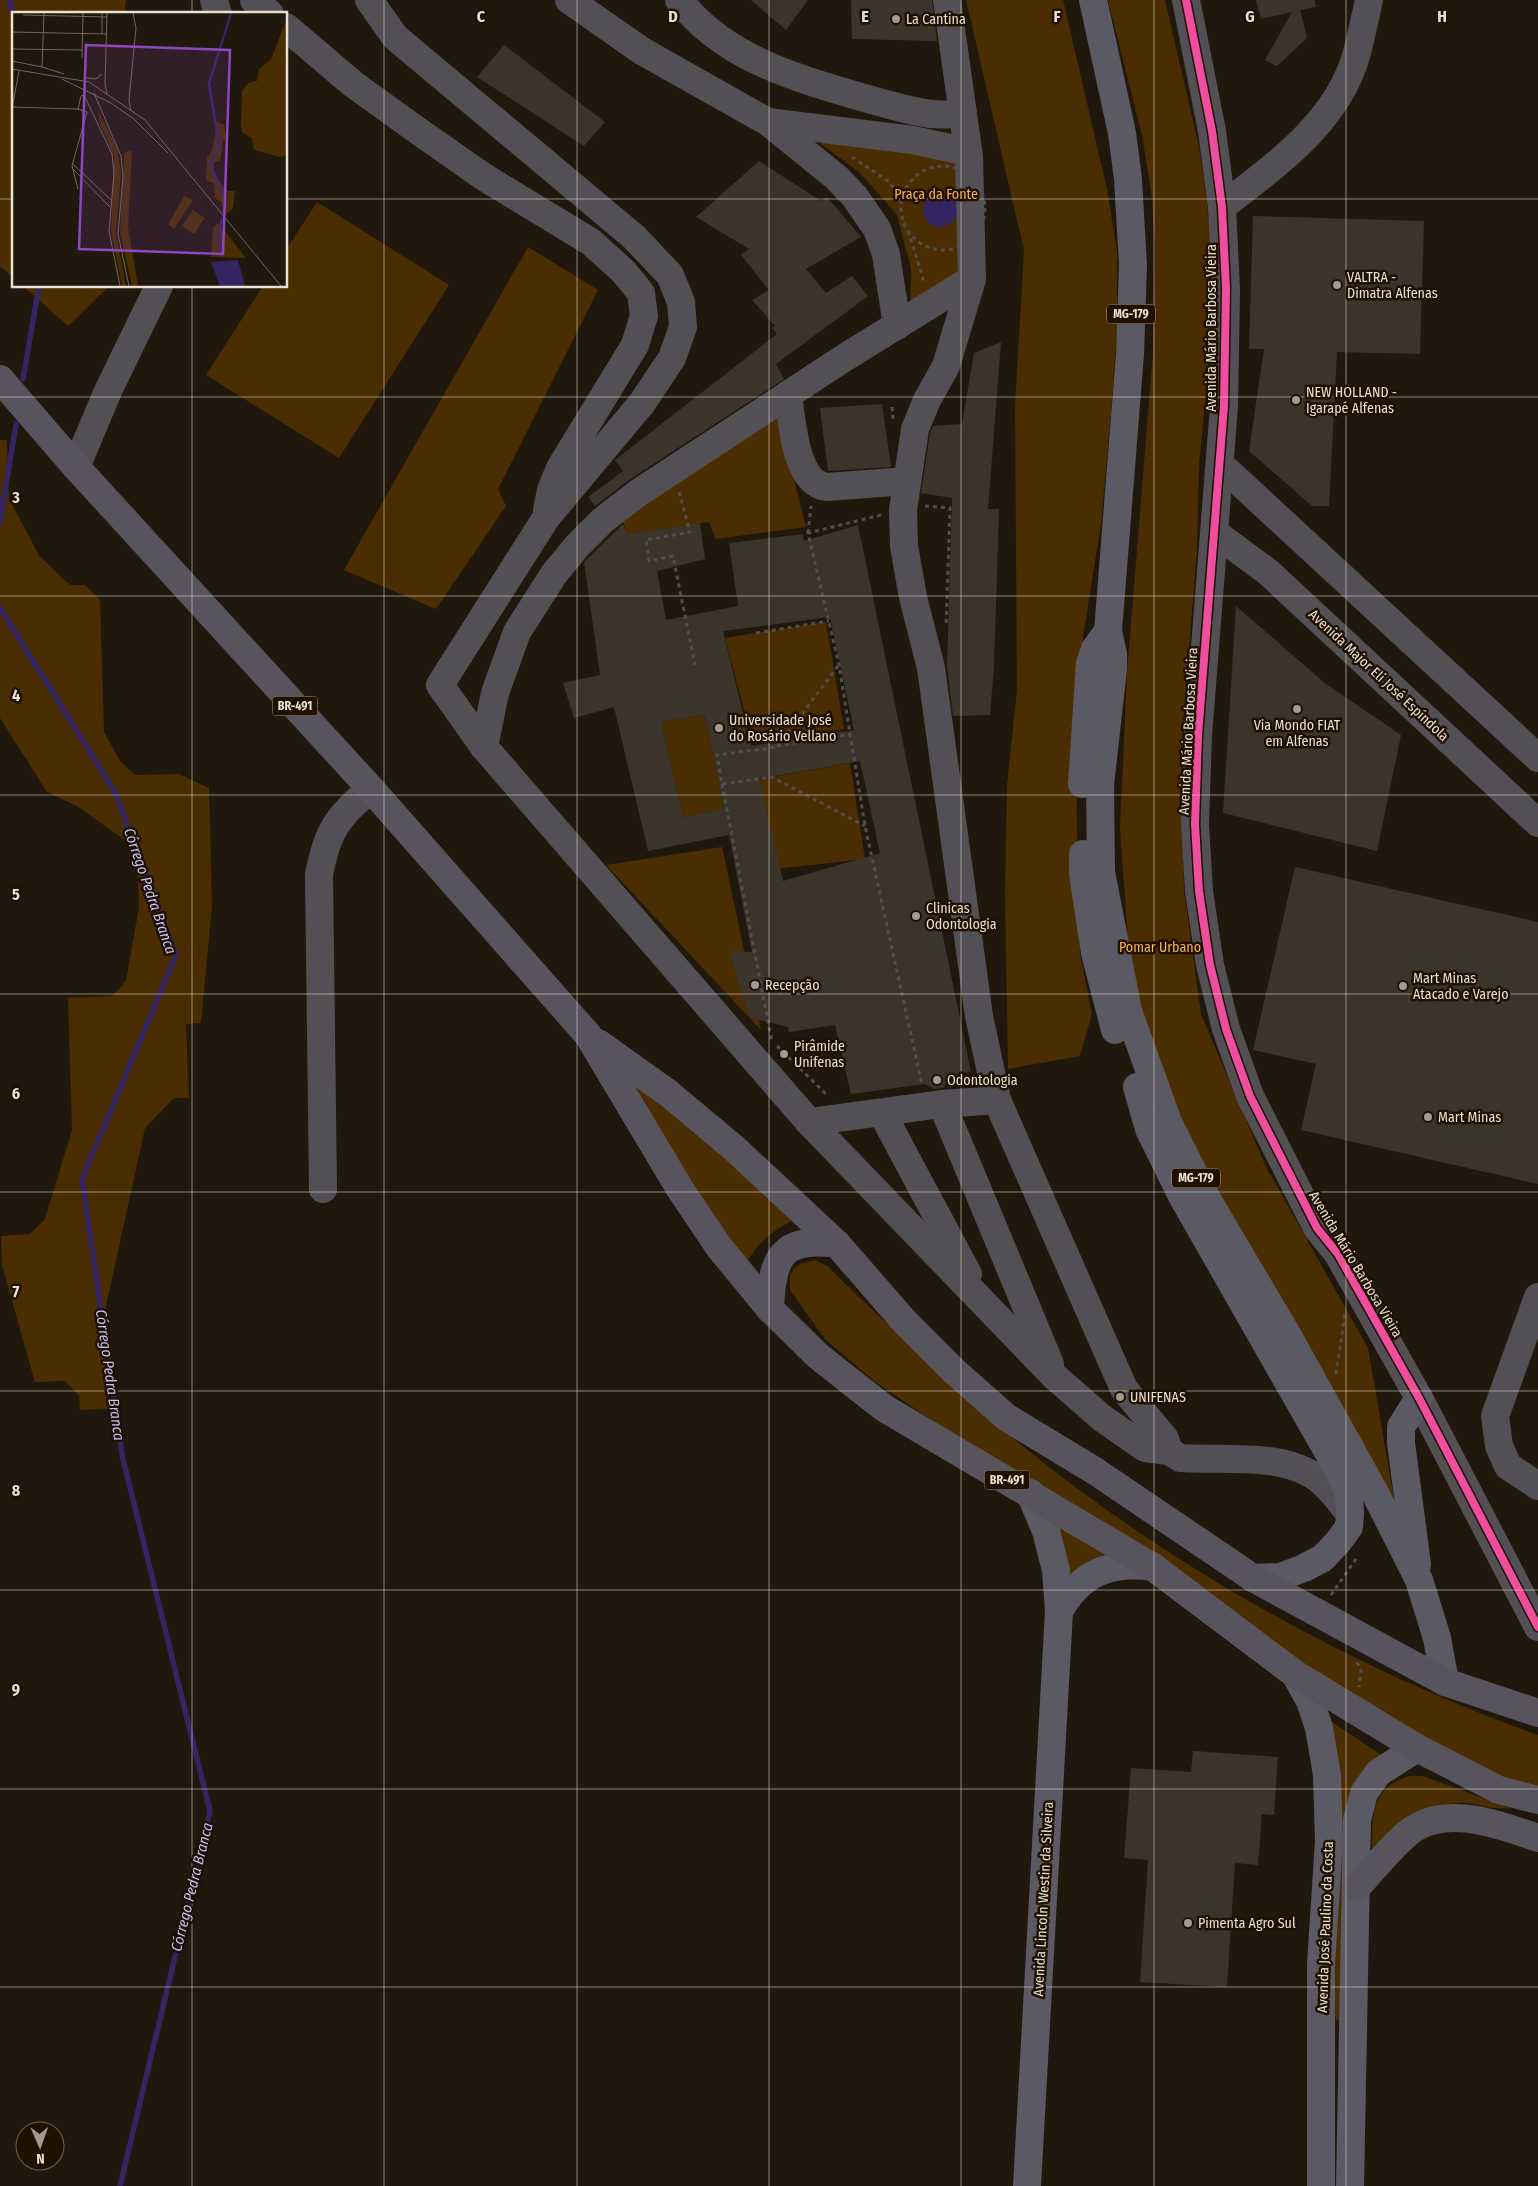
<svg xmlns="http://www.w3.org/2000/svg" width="1538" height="2186" font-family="'Fira Sans Condensed',sans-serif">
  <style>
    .green { fill: #4b2d02 }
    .water { fill: #332561 }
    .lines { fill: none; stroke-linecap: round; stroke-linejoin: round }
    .stream { stroke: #332561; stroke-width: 5.5 }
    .building { fill: #3b342b; fill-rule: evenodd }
    .path { stroke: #514e4f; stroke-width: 3; stroke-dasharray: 4 4; stroke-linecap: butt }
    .minor { stroke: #525055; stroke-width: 28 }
    .major { stroke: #5b5963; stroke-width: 28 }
    .highway { stroke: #58545d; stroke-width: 28 }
    .cycleway-casing { stroke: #1f1000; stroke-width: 11 }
    .cycleway { stroke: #ef4d9e; stroke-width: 8 }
    .grid { fill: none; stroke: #eadfd3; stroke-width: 1; stroke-opacity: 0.55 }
    .poi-dot { fill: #a4998e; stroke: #1f1000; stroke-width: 2 }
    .labels { text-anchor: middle; stroke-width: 5; stroke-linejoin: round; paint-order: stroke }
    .shield { fill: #1f1000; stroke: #ada194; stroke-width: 1 }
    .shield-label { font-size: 12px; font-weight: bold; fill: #eadfd3 }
    .poi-label { font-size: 14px; fill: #eadfd3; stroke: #1f1000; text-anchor: start }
    .park-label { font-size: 14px; fill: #fcb052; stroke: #1f1000 }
    .street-label { font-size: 14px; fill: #eadfd3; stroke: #1f1000 }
    .water-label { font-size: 15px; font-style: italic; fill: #c4befb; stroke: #1f1000 }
    .inset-river { fill: none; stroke: #332561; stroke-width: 2.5 }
    .inset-road { fill: none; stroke: #71685c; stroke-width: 1 }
    .view { fill: #8c47c2; fill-opacity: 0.15; stroke: #8c47c2; stroke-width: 2.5 }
    .inset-edge { fill: none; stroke: #eadfd3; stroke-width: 2.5 }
    .grid-label { font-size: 16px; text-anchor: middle; font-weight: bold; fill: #eadfd3; stroke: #1f1000; stroke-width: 5; stroke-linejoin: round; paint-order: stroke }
  </style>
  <rect width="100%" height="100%" fill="#21180d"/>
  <g class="green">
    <polygon points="0,0 126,0 124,14 14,14 14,278 0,266"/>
    <polygon points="966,0 1063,0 1107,189 1117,251 1117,328 1111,412 1101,524 1083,637 1076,780 1080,955 1092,1014 1080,1056 1008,1069 1005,894 1007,785 1017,690 1015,407 1024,250"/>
    <polygon points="1108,0 1165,0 1199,147 1207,202 1215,295 1199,465 1197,549 1181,749 1184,890 1201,1014 1266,1167 1368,1348 1394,1499 1216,1192 1170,1100 1151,1048 1129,953 1120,828 1127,673 1153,352 1155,250 1152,198 1142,135"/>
    <polygon points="816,134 978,154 985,272 910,312 911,269 897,215 859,172 821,144"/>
    <polygon points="317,202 449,285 339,458 206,375 263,286 286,286 286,250"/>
    <polygon points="528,247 598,290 498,489 506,506 436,609 344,570"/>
    <polygon points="23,286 109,286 68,326"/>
    <polygon points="779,418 806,527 716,539 709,522 628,534 620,515"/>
    <polygon points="0,440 7,440 9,499 40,557 70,585 85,585 100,599 104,732 120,761 135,775 179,774 209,788 212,905 201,1023 186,1024 189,1098 174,1098 145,1128 106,1306 109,1409 80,1410 79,1395 64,1381 35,1382 2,1265 1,1236 30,1234 45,1219 72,1130 68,998 112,996 126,981 139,907 137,849 77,806 47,792 0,718"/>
    <polygon points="826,622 844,729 753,744 725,638"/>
    <polygon points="705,715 724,809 683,817 661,722"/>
    <polygon points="850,763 865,859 774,869 757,780"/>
    <polygon points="722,847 761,1030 606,865"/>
    <path d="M624 1075 770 1196 792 1221C772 1231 760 1241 748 1260L722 1233Z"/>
    <path d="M815 1260 829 1267C838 1278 849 1287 859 1297 876 1313 893 1329 909 1345 1082 1515 1309 1654 1538 1735V1786L1510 1780 1359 1709 874 1381 825 1339 790 1290V1275L794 1269 800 1264Z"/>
    <polygon points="1056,1525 1104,1554 1067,1584"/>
    <polygon points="1326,1718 1383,1756 1373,1763 1342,2022 1337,2020 1335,2016 1332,1742"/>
    <path d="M1409 1776H1423L1510 1808C1491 1811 1474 1801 1456 1803 1421 1807 1398 1834 1372 1856 1373 1819 1368 1789 1409 1776Z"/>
  </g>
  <circle class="water" cx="940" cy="210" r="17"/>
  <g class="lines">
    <g class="stream">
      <polyline points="9,0 14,16"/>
      <polyline points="23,379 39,286"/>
      <polyline points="0,521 16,424"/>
      <polyline points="0,608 115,792 176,955 82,1179 122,1455 210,1811 120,2186"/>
    </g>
  </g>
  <g class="building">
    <polygon points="751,0 808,0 786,30"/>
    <polygon points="851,0 932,0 937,41 852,39"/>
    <polygon points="1256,0 1315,0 1316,7 1300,10 1307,38 1277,66 1265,60 1292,12 1261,19"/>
    <polygon points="504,45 605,122 584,146 477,77"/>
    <polygon points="759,161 821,201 827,197 861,237 806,269 826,293 852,276 868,296 776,364 784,379 629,480 595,506 588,497 623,471 615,460 777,334 772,328 775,326 752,300 769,290 741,255 749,249 696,217"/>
    <polygon points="1253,216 1424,221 1420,354 1337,352 1329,506 1312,506 1249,451 1264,349 1249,349"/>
    <polygon points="1001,342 988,509 999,509 994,666 990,715 953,716 947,666 952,498 921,493 930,433 933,426 962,424 974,353"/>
    <polygon points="882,404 891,467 828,471 820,408"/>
    <path d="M700 523 705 559 657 571 666 620 738 606 729 543 803 534 804 541 858 525 971 1072 952 1075 943 1088 934 1089 925 1084 851 1094 835 1025 789 1032 788 1027 750 1018 729 951 752 952 729 835 648 851 614 707 574 718 563 683 600 675 584 562 623 524 628 534ZM830 617 854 730 751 746 723 631ZM705 715 724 809 683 817 661 722ZM860 761 880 853 783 881 759 779Z"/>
    <polygon points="1236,606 1326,684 1401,735 1377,851 1223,813"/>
    <polygon points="1295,867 1538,922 1538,1184 1301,1130 1316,1064 1253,1050"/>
    <polygon points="1193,1751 1278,1757 1274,1815 1262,1814 1258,1865 1235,1863 1227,1987 1140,1982 1148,1860 1124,1858 1131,1768 1191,1772"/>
  </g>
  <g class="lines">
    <g class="path">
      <polyline points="852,157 891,183 901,204"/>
      <circle cx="943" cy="208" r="42"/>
      <polyline points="908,231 923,278 921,283"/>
      <polyline points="892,407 893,421"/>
      <polyline points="679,492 690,532 646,540 649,561 673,556 695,665"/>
      <polyline points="925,506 950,508 946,627"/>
      <polyline points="881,515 808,533 839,665 865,826 922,1085"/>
      <polyline points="808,533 811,506"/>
      <polyline points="756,633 829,621"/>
      <polyline points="838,666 777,747 717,755 722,784 772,777 865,826"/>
      <polyline points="777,746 851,734"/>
      <polyline points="722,784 772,1042"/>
      <polyline points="777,1046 828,1096"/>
      <polyline points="1336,1374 1345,1314"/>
      <polyline points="1331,1595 1356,1559"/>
      <polyline points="1357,1662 1361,1670 1359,1687"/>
    </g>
    <g class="minor">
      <polyline points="214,0 218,14"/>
      <polyline points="254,0 270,14"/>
      <path d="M369 0 395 37 634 237 670 275 681 302 683 327 672 358 642 403 546 518 440 685 484 747 809 1122 1055 1377 1102 1418 1145 1448 1169 1451 1180 1458C1223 1461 1286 1451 1322 1482 1332 1491 1341 1503 1350 1514"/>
      <polyline points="569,0 642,51 768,122 837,178 855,197 877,229 886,254 897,326"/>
      <path d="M679 0C723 56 789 76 854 95 880 102 906 111 932 114 942 115 953 114 963 114"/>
      <polyline points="947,0 969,157 972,279 946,366 927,400 915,429 903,510 904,546 913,597 931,668 979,1016 997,1100 1124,1389 1165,1439 1169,1451"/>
      <polyline points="1186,0 1212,131 1222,207 1226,289 1224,406 1198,736 1195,824 1199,891 1210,965 1226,1029 1250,1096 1317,1228 1338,1254 1419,1398 1538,1627"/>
      <polyline points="286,27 353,84 414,128 484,177 591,242 624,272 641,293 644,316 635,345 560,468 551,490 547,510"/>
      <polyline points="768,122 913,140 968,152"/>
      <path d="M1222 207C1275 165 1336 124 1356 56 1361 38 1365 18 1369 0"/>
      <path d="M788 395C792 420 795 484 827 487L907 481"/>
      <polyline points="1221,465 1538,758"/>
      <polyline points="76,467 108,391 159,286"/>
      <polyline points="1215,533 1268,572 1538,823"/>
      <polyline points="484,747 495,693 517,632 554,574 577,546 603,520 638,493 844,358 972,279"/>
      <polyline points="942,1104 1050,1364"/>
      <polyline points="882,1113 968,1274"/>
      <polyline points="809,1122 942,1104 997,1100"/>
      <path d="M323 1189 319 875C327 832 337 816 371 789"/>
      <polyline points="1538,1297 1495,1416 1499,1446 1508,1466 1538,1486"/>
    </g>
    <g class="major">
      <polyline points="1093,0 1122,133 1128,179 1133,265 1130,354 1108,631 1113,654 1113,669 1100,785 1101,872 1128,1011 1168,1122 1204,1194 1288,1336 1374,1491 1419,1580 1437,1638 1445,1682"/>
      <polyline points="1082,784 1090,663 1095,649 1108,631"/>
      <polyline points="1083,854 1083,874 1095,953 1115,1030"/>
      <polyline points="1137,1087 1149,1129 1182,1196 1339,1471 1349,1494 1350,1514 1349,1527 1338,1542 1323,1558 1304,1568 1280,1577 1253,1578"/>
      <polyline points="1417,1564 1401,1443 1401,1427 1419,1398"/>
      <path d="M1059 1611C1081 1573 1109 1561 1153 1567"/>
      <polyline points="1295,1674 1310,1701 1319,1728 1327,1775 1329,1841 1321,1964 1321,2186"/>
      <polyline points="1027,2186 1059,1611 1056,1570 1046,1531 1030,1493"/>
      <polyline points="1350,2186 1357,1820 1364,1793 1378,1773 1417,1748"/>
    </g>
    <g class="highway">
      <polyline points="0,379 76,467 371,789 588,1035 680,1189 719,1247 770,1309 818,1356 884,1408 1153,1567 1295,1674 1417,1748 1499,1790 1538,1800"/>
      <polyline points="598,1043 668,1093 735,1149 837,1244 904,1321 953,1370 1006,1417 1095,1471 1253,1578 1445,1682 1538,1713"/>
      <path d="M770 1309C772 1259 780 1236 837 1244"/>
      <path d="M1357 1887C1374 1869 1389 1849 1408 1833 1445 1803 1499 1825 1538 1838"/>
    </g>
    <g class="cycleway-casing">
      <polyline id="cycleway" points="1186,0 1212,131 1222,207 1226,289 1224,406 1198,736 1195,824 1199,891 1210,965 1226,1029 1250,1096 1317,1228 1338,1254 1419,1398 1538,1627"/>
    </g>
    <use href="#cycleway" class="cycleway"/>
  </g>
  <path class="grid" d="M192 0V14M384 0V2186M577 0V2186M769 0V2186M961 0V2186M1154 0V2186M1346 0V2186M0 199H14M286 199H1538M192 286V2186M0 397H1538M0 596H1538M0 795H1538M0 994H1538M0 1192H1538M0 1391H1538M0 1590H1538M0 1789H1538M0 1987H1538"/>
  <g class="poi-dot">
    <circle cx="896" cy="19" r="5"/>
    <circle cx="1337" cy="285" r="5"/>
    <circle cx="1296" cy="400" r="5"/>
    <circle cx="1297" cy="709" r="5"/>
    <circle cx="719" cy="728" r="5"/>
    <circle cx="916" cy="916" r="5"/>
    <circle cx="755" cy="985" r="5"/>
    <circle cx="1403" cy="986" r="5"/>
    <circle cx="784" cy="1054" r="5"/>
    <circle cx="937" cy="1080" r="5"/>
    <circle cx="1428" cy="1117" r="5"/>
    <circle cx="1120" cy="1397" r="5"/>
    <circle cx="1188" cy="1923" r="5"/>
  </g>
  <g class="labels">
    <g class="shield">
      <rect x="1107" y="304.5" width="48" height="19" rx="4"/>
      <rect x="272.5" y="696.5" width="45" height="19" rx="4"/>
      <rect x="1172" y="1168.5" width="48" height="19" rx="4"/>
      <rect x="984.5" y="1470.5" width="45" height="19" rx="4"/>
    </g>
    <g class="shield-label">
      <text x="1131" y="318">MG-179</text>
      <text x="295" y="710">BR-491</text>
      <text x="1196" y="1182">MG-179</text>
      <text x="1007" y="1484">BR-491</text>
    </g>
    <g class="poi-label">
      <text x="906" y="24">La Cantina</text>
      <text x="1347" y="282">VALTRA -<tspan x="1347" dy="16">Dimatra Alfenas</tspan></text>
      <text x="1306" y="397">NEW HOLLAND -<tspan x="1306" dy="16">Igarapé Alfenas</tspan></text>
      <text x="729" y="725">Universidade José<tspan x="729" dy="16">do Rosário Vellano</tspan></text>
      <text x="1297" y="730" text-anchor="middle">Via Mondo FIAT<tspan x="1297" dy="16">em Alfenas</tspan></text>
      <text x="926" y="913">Clinicas<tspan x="926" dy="16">Odontologia</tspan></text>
      <text x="1413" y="983">Mart Minas<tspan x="1413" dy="16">Atacado e Varejo</tspan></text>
      <text x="765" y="990">Recepção</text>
      <text x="794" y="1051">Pirâmide<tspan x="794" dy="16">Unifenas</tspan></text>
      <text x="947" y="1085">Odontologia</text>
      <text x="1438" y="1122">Mart Minas</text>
      <text x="1130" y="1402">UNIFENAS</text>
      <text x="1198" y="1928">Pimenta Agro Sul</text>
    </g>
    <g class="park-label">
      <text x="936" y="199">Praça da Fonte</text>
      <text x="1160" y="952">Pomar Urbano</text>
    </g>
    <g class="street-label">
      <text transform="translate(1211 328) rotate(-90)" y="5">Avenida Mário Barbosa Vieira</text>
      <text transform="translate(1379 675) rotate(43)" y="5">Avenida Major Eli José Espíndola</text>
      <text transform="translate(1188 731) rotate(-87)" y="5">Avenida Mário Barbosa Vieira</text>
      <text transform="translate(1356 1264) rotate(59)" y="5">Avenida Mário Barbosa Vieira</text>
      <text transform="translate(1043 1899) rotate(-87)" y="5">Avenida Lincoln Westin da Silveira</text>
      <text transform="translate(1325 1927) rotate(-88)" y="5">Avenida José Paulino da Costa</text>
    </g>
    <g class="water-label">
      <text transform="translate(150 891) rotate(71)" y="5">Córrego Pedra Branca</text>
      <text transform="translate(110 1375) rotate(82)" y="5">Córrego Pedra Branca</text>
      <text transform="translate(192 1887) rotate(-76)" y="5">Córrego Pedra Branca</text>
    </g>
  </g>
  <g transform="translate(12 12)">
    <rect width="275" height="275" fill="#21180d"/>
    <path d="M275 6V143L268 145 242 138 240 126 230 120 229 113 230 79 236 71 245 69 247 57 259 47ZM86 98 105 136 109 161 104 220 114 274H110L99 219 102 144 88 112ZM205 110 212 113 215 127 211 128 208 149 202 150 201 162 216 179H223L221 196 216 201H212L209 190 203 186 202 171 194 168 195 146 201 136ZM120 139 116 215 126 274H120L108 221 112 144 113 140ZM172 184 181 188 162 217 156 213ZM181 198 193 206 182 222 170 214ZM206 211 212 218 234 246 199 245 201 216Z" fill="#4b2d02"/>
    <path d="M226 248 233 274H208L199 250Z" fill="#332561"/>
    <path class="inset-river" d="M211 200 214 187 198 152 207 132 197 72 219 1M210 207 206 227 211 246"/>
    <path class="inset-road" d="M95 1 93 72 95 82M11 3 95 5M0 20 94 22M90 22V1M0 37 70 38M70 46 71 1M0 49 30 55M30 55 32 1M30 55 52 62M0 57 77 70 133 108 269 274M74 66 84 67 90 62M50 67 99 91 122 107 156 141M82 81 109 144 111 165 106 222 117 274M0 95 66 97 75 100 60 154 66 177M0 97 7 59M66 97 69 84 72 83 100 142 102 161 97 219 108 274M119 99 117 88 124 16 121 1M60 151 99 188M61 157 98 195"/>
    <path class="view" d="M74 33 218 38 211 242 67 237Z"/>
    <rect width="275" height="275" class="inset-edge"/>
  </g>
  <g class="grid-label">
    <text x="481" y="22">C</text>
    <text x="673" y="22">D</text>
    <text x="865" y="22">E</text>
    <text x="1057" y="22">F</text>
    <text x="1250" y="22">G</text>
    <text x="1442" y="22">H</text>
    <text x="16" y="503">3</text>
    <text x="16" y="701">4</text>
    <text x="16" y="900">5</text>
    <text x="16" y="1099">6</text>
    <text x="16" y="1297">7</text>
    <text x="16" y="1496">8</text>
    <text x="16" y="1695">9</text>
  </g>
  <g transform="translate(40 2146) rotate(178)"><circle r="24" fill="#1f1000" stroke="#706354"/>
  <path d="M0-4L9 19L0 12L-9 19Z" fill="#a4998e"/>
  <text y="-8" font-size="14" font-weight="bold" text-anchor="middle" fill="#eadfd3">N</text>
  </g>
</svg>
